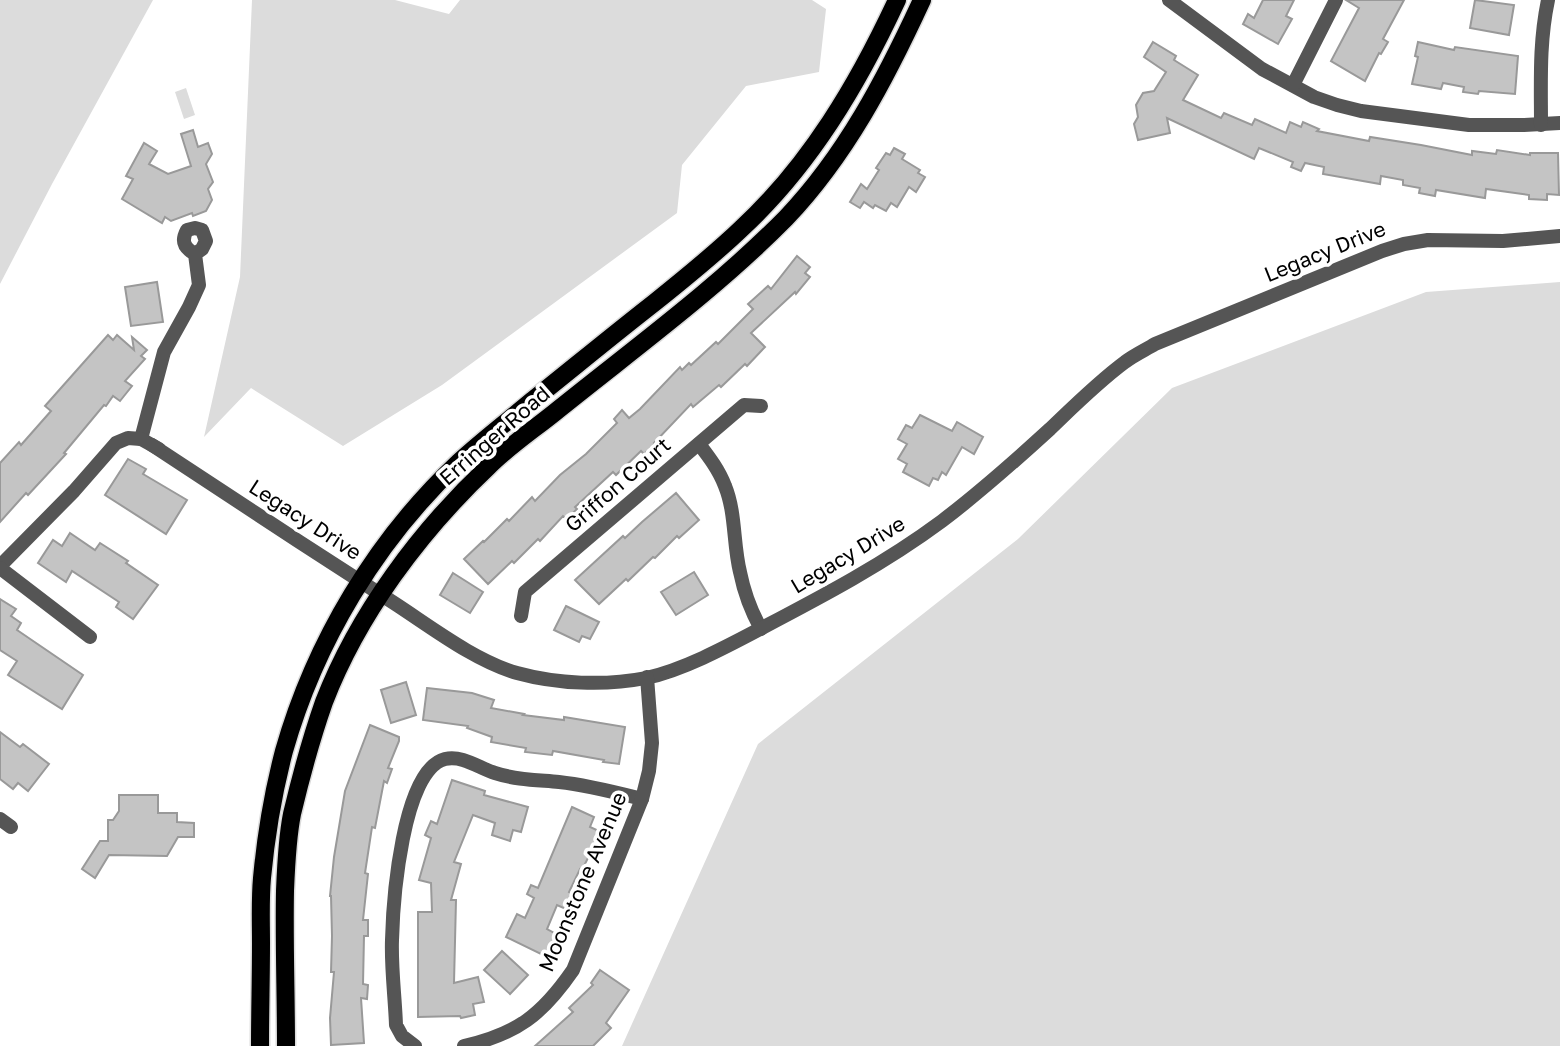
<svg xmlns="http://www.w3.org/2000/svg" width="1560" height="1046" font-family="'Golos Text',sans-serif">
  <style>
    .green { fill: #dcdcdc }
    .building { fill: #c4c4c4; stroke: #999; stroke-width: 2 }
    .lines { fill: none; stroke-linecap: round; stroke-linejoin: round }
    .major-casing { stroke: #dbdbdb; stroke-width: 21 }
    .minor { stroke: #555; stroke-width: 14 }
    .major { stroke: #000; stroke-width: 18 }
    .labels { text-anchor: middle; stroke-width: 7; stroke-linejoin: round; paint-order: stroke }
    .street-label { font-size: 21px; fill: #000; stroke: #fff }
  </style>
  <rect width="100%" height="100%" fill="#fff"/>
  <g class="green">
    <polygon points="0,0 153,0 52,184 0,284"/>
    <polygon points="252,0 395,0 449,14 460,0 812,0 826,9 819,72 746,86 682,165 677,213 442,385 343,446 251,388 204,437 240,277"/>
    <polygon points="186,88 195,115 184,119 175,92"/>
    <polygon points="1560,282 1560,1046 622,1046 758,744 1018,539 1172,388 1426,292"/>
  </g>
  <g class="building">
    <polygon points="1263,0 1294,0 1286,16 1292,19 1278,44 1243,24 1248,14 1254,18"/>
    <polygon points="1346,0 1404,0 1383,39 1388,42 1381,54 1379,53 1365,81 1331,61 1359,8"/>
    <polygon points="1475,0 1514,5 1509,35 1470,28"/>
    <polygon points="1153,42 1176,56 1174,60 1198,75 1183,100 1221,118 1224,113 1252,125 1255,119 1286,133 1290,122 1301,127 1303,122 1319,129 1317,131 1369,141 1370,137 1421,145 1472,155 1472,151 1496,154 1497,150 1530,155 1530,153 1558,153 1559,195 1547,194 1547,200 1529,199 1529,195 1486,189 1485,198 1436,190 1435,196 1419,193 1420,188 1403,185 1403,180 1381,176 1380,184 1323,174 1324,167 1305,163 1301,171 1291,167 1293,162 1259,148 1254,159 1167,118 1170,133 1138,140 1134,124 1138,117 1136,105 1143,93 1154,91 1166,72 1144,57"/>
    <polygon points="1418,42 1454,50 1455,47 1518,56 1515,94 1479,91 1478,94 1463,92 1464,87 1443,83 1441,89 1412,84 1418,57 1415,56"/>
    <polygon points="193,130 198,147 208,143 212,154 206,164 213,182 208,189 212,200 206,211 193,216 192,213 171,221 165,217 162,223 122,199 133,179 126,176 144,143 157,151 149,164 168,174 191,166 181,134"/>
    <polygon points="894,148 905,154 902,159 920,170 918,173 925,177 916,192 909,187 897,207 891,203 886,211 875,205 873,208 864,202 860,208 850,202 861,184 867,189 879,170 876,168 886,153 890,155"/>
    <polygon points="797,256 810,267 805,273 810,277 796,294 795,292 751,333 765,347 747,366 745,364 721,387 719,385 693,407 691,404 654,443 655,444 644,454 641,451 616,475 613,472 575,507 577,509 567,519 563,516 540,541 538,539 514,563 512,561 488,584 464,559 483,541 484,542 507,519 509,521 532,497 535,501 560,475 586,454 617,423 614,419 622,410 629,418 640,409 680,367 682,370 689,363 691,365 716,342 718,344 753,309 748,304 768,286 771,289"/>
    <polygon points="157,282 163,322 131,326 125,287"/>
    <polygon points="108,335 113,340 117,335 134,350 132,337 147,350 141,356 145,359 125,381 132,386 120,401 113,396 106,406 104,405 64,453 66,454 28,495 26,493 0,522 0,463 19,442 21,445 51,411 45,406"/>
    <polygon points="920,415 952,431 957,422 983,437 974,454 962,447 946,475 942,472 938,480 933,478 929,486 903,472 907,464 898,459 907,444 898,439 906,425 912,428"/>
    <polygon points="128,459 146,469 143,474 187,500 166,534 105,495"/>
    <polygon points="676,493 699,520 679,538 677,536 655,558 653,557 628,581 626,579 599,604 575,580 623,536 625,538 642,522"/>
    <polygon points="70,533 95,550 100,543 128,561 126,563 158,585 133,619 116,607 119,602 72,571 66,582 38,563 53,540 62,546"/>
    <polygon points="694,572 708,595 676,615 661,592"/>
    <polygon points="453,573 483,592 470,613 440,595"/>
    <polygon points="0,599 16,609 11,616 21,623 17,630 83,675 62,709 8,675 17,661 0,650"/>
    <polygon points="566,606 599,622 590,639 582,636 579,642 554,630"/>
    <polygon points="406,682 416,715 391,723 381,690"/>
    <polygon points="427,688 472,693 494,700 491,708 524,714 523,715 564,720 564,717 625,727 619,764 603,762 604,760 553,751 552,755 525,752 526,748 491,742 492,737 467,728 468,726 423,720"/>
    <polygon points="370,725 399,737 399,741 388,768 392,769 387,783 384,781 375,828 372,827 365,873 368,874 363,920 368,920 368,936 364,936 363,984 368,985 367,999 361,998 364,1043 331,1045 330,1018 334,972 331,972 332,936 331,896 330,896 334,857 345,791"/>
    <polygon points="0,732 20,747 23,744 49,764 28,791 18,783 13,789 0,779"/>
    <polygon points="452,780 485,791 484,795 528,807 521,832 513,830 510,841 492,835 495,823 473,815 454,862 461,864 451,900 456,900 454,983 478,977 484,1002 473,1004 475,1015 461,1018 460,1016 418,1017 418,912 432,912 431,883 419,880 431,838 425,835 431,821 437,824"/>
    <polygon points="119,795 158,795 158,813 177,813 177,822 194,823 194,837 178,837 167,856 109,855 95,878 82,869 100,841 108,841 108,820 113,820 119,811"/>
    <polygon points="572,807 594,817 590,827 601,832 582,870 580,869 569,892 574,895 568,910 557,905 547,929 556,934 545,956 506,937 517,914 525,918 534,898 527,894 531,885 538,888"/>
    <polygon points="502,951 528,975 510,994 484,970"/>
    <polygon points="600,970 629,990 606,1023 611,1028 593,1046 535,1046 573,1012 569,1008 593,985 591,983"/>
  </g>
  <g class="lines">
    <g class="major-casing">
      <g id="major">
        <path d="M260 1046C260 1012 261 977 261 943 261 921 260 900 262 878 266 835 273 793 284 751 315 642 376 540 459 462 483 440 508 421 533 400 573 368 613 335 654 303 684 279 714 255 742 228 810 165 858 84 897 0"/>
        <path d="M286 1046C286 994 284 943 285 891 286 866 287 839 292 814 301 776 311 739 324 702 358 614 420 531 489 466 510 445 536 428 559 409 636 347 717 288 786 218 846 155 886 78 922 0"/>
      </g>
    </g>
    <g class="minor">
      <polyline points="1169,0 1262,69 1314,97 1337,105 1361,111 1469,125 1524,125 1560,123"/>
      <polyline points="1293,85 1336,0"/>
      <path d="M1541 125C1541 81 1539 43 1548 0"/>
      <path d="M141 439 164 352 189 307 199 285 195 254 202 249 206 241 202 230 195 228 187 230C181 241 184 248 195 254"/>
      <path d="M699 444C709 457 719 470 725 486 736 513 733 544 740 572 744 592 751 611 761 629"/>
      <path d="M152 445C232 498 313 551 394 603 431 627 475 661 517 673 557 684 605 686 646 678 683 670 726 647 760 629 823 596 884 564 942 521 980 492 1015 461 1050 429 1074 406 1098 382 1125 362 1134 355 1145 350 1155 344L1382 251 1404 244 1428 240 1503 241 1560 236"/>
      <polyline points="0,566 74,491 116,443 128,438 141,439 159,449"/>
      <polyline points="0,568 90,637"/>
      <polyline points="521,616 525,592 744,405 761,406"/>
      <polyline points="0,819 11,827"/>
      <path d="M415 1046 402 1036 396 1025C395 997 391 968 392 940 393 902 402 770 445 759 463 755 479 768 495 773 516 780 538 780 559 782 587 785 614 792 642 799"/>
      <path d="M464 1046C517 1034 542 1015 573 970L642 799 649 771 652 743 647 677"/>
    </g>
    <use href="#major" class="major"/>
  </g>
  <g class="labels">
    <g class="street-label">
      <text transform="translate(1325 252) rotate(-22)" y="7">Legacy Drive</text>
      <text transform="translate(495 436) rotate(-41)" y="7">Erringer Road</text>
      <text transform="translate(618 485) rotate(-41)" y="7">Griffon Court</text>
      <text transform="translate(305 520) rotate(33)" y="7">Legacy Drive</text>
      <text transform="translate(848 555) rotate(-31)" y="7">Legacy Drive</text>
      <text transform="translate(583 882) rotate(-67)" y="7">Moonstone Avenue</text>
    </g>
  </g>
</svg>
